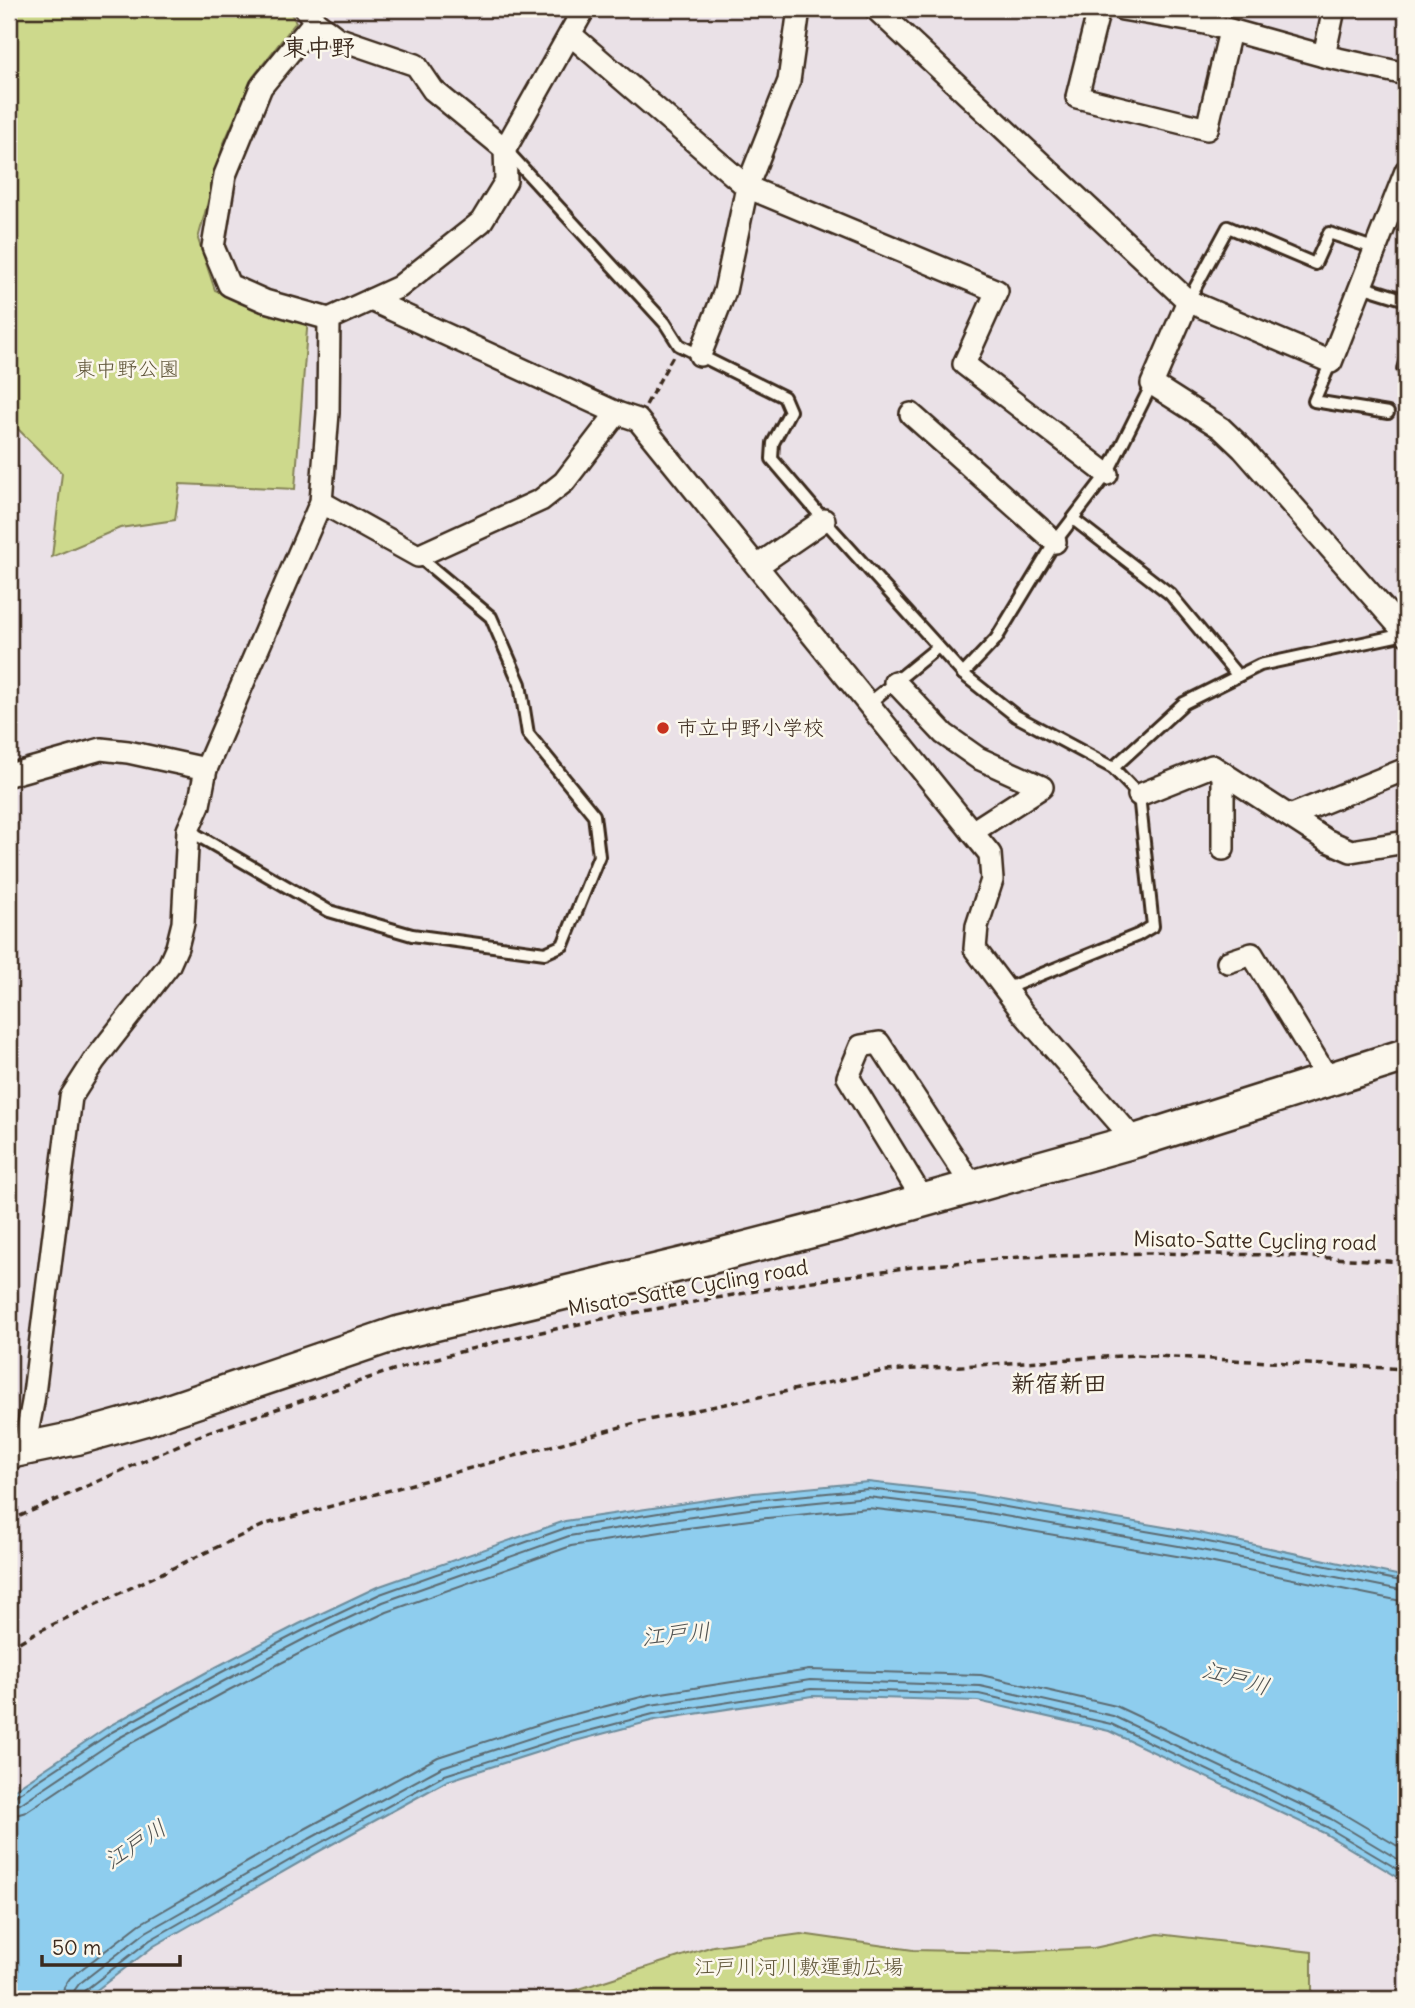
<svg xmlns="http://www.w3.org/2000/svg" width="1415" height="2008" font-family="Delius,'Klee One',sans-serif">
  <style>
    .green { fill: #cdd98c; stroke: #848255; stroke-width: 2 }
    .water { fill: #8ecdee; stroke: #6d8c9b; stroke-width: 2 }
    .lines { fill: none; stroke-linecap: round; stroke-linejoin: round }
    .shore { stroke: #5c6b71; stroke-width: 2 }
    .lane-casing { stroke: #3b2a1e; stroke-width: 16 }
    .street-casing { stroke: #3b2a1e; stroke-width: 26 }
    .secondary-casing { stroke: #3b2a1e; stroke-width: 37 }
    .path { stroke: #3b2a1e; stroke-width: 3.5; stroke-dasharray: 7 5; stroke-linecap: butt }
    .lane { stroke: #fbf7ec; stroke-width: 10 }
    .street { stroke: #fbf7ec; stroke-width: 21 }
    .secondary { stroke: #fbf7ec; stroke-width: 32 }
    .poi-dot { fill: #c8321e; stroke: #fbf7ec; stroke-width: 2.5 }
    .labels { text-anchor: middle; stroke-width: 5; stroke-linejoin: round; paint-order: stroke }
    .park-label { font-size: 21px; fill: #60563a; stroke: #fbf7ec }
    .poi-label { font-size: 21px; fill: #3b2a1e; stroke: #fbf7ec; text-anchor: start }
    .street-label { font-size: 21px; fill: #3b2a1e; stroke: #fbf7ec }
    .water-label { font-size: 23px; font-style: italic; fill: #505352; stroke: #fbf7ec }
    .quarter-label { font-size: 24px; font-weight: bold; fill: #3b2a1e; stroke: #fbf7ec }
  </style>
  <rect width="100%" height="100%" fill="#eae1e7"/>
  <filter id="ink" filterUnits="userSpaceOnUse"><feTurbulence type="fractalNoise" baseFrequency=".0143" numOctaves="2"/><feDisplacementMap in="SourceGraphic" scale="14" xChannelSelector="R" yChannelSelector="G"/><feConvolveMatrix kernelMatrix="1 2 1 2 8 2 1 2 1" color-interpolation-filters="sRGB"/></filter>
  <g filter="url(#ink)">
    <g class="green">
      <polygon points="9,9 288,9 296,22 253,77 223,145 198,239 215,290 256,308 308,316 295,489 180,484 175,520 120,528 52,557 62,473 9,420"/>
      <polygon points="801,1934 913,1950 1011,1952 1094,1948 1158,1934 1312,1952 1312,1999 548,1999 713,1946"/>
    </g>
    <polygon class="water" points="868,1482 972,1494 1199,1533 1406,1577 1406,1882 1324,1833 1109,1731 978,1701 812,1696 655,1720 560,1745 447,1781 316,1853 154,1946 85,1999 9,1999 9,1793 109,1726 216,1667 299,1624 377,1587 565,1521 754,1493"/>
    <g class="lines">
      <g class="shore">
        <polyline points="9,1797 15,1796 112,1732 220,1673 302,1631 380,1594 566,1528 677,1510 755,1500 868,1489 971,1501 1198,1540 1406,1582"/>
        <polyline points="9,1806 20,1804 117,1739 224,1681 306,1638 383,1602 569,1536 678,1519 756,1508 868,1497 970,1510 1196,1549 1406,1591"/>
        <polyline points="9,1817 26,1812 122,1748 229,1690 310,1648 387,1612 571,1546 680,1529 757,1519 868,1508 968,1520 1194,1559 1406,1602"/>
        <polyline points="62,1999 64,1987 70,1978 140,1924 303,1830 438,1757 552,1720 649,1695 809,1670 981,1675 1116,1706 1335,1809 1406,1851"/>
        <polyline points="73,1999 74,1991 79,1984 146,1932 309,1839 442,1767 555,1730 651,1705 810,1680 980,1686 1113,1716 1331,1819 1406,1864"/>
        <polyline points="81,1999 84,1991 150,1940 313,1847 445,1775 558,1739 653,1714 811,1689 979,1694 1111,1724 1327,1827 1406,1874"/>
      </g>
      <g class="lane-casing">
        <g id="lane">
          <polyline points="507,151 665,323 679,345 784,397 790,411 773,443 772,459 824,520 963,674 1016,716 1113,768 1184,703 1260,665 1405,634"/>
          <polyline points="1361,286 1406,300"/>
          <polyline points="1188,301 1228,227 1315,264 1329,233 1376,249"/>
          <polyline points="1331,362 1314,401 1388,413"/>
          <polyline points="1403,369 1406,359"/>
          <polyline points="1073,519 1170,594 1238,676"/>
          <polyline points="963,674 996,639 1055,542 1107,474 1152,384"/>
          <polyline points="868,704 938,647"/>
          <polyline points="188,830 329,911 412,935 545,953 563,945 599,856 594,815 528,734 520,684 491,617 418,556"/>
          <polyline points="1005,989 1138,935 1153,926 1139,795 1113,768"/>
        </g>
      </g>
      <g class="street-casing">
        <g id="street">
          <polyline points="306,9 315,21 337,38 416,65 433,90 505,149"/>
          <polyline points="876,9 1188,301 1331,362 1406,171"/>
          <polyline points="1099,9 1077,97 1207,129 1230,31"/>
          <polyline points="1122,9 1205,23 1324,56 1406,74"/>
          <polyline points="315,21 261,87 225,175 213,247 229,285 265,301 329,319"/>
          <polyline points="570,34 747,187 997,291 964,364 1107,474"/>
          <polyline points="1324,56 1334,9"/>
          <polyline points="371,300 617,413"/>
          <polyline points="1188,301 1152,384 1221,428 1243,449 1406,634"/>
          <polyline points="700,355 725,291 747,187 789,81 799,9"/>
          <polyline points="911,414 1055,542"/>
          <polyline points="321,502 418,556 541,500 564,482 617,413 638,420 990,854 992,880 977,926 975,949 1023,1013 1135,1141"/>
          <polyline points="757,566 824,520"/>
          <polyline points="895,682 944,734 978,758 1042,787 972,832"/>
          <polyline points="9,775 101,749 128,752 206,769"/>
          <polyline points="1139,795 1212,766 1326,840 1351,851 1406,842"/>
          <polyline points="1290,816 1406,769"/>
          <polyline points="1223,849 1223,773"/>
          <polyline points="1228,962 1252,954 1328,1079"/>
          <polyline points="924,1201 848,1077 861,1046 879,1043 973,1187"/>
          <polyline points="24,1449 33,1402 71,1097 94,1061 169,965 177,947 183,923 188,830 199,805 206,769 321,502 328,413 329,319 399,287 481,222 506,181 505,149 584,9"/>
        </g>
      </g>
      <g class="secondary-casing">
        <polyline id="secondary" points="9,1452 77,1438 145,1419 398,1333 696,1261 850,1221 1135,1141 1406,1055"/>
      </g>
      <g class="path">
        <polyline points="646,405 673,356"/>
        <polyline points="9,1521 208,1432 393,1370 504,1340 616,1316 806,1282 912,1267 1020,1257 1145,1253 1275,1255 1406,1262"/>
        <polyline points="9,1648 33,1634 266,1524 639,1422 884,1371 1135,1355 1406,1369"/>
      </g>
      <use href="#lane" class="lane"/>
      <use href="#street" class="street"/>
      <use href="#secondary" class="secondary"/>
    </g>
  </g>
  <circle class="poi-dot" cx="663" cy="728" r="7"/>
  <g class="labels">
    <g class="park-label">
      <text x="127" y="376">東中野公園</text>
      <text x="799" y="1974">江戸川河川敷運動広場</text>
    </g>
    <g class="poi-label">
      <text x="677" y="735">市立中野小学校</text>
    </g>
    <g class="street-label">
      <text transform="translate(1255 1241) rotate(1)" y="7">Misato-Satte Cycling road</text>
      <text transform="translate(688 1288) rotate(-10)" y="7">Misato-Satte Cycling road</text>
    </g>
    <g class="water-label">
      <text transform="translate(676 1634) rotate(-5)" y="8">江戸川</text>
      <text transform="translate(1236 1678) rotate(16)" y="8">江戸川</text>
      <text transform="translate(135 1844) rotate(-33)" y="8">江戸川</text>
    </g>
    <g class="quarter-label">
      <text x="319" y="56">東中野</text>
      <text x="1059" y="1392">新宿新田</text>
    </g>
  </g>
  <rect width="1415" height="2008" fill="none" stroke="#fbf7ec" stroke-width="35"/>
  <rect x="18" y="18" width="1380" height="1973" fill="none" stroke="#3b2a1e" stroke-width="2.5" filter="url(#ink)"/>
  <path d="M42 1955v10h138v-10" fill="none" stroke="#3b2a1e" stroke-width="3.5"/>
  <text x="52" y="1955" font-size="21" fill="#3b2a1e" stroke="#fbf7ec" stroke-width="5" paint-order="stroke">50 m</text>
</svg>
